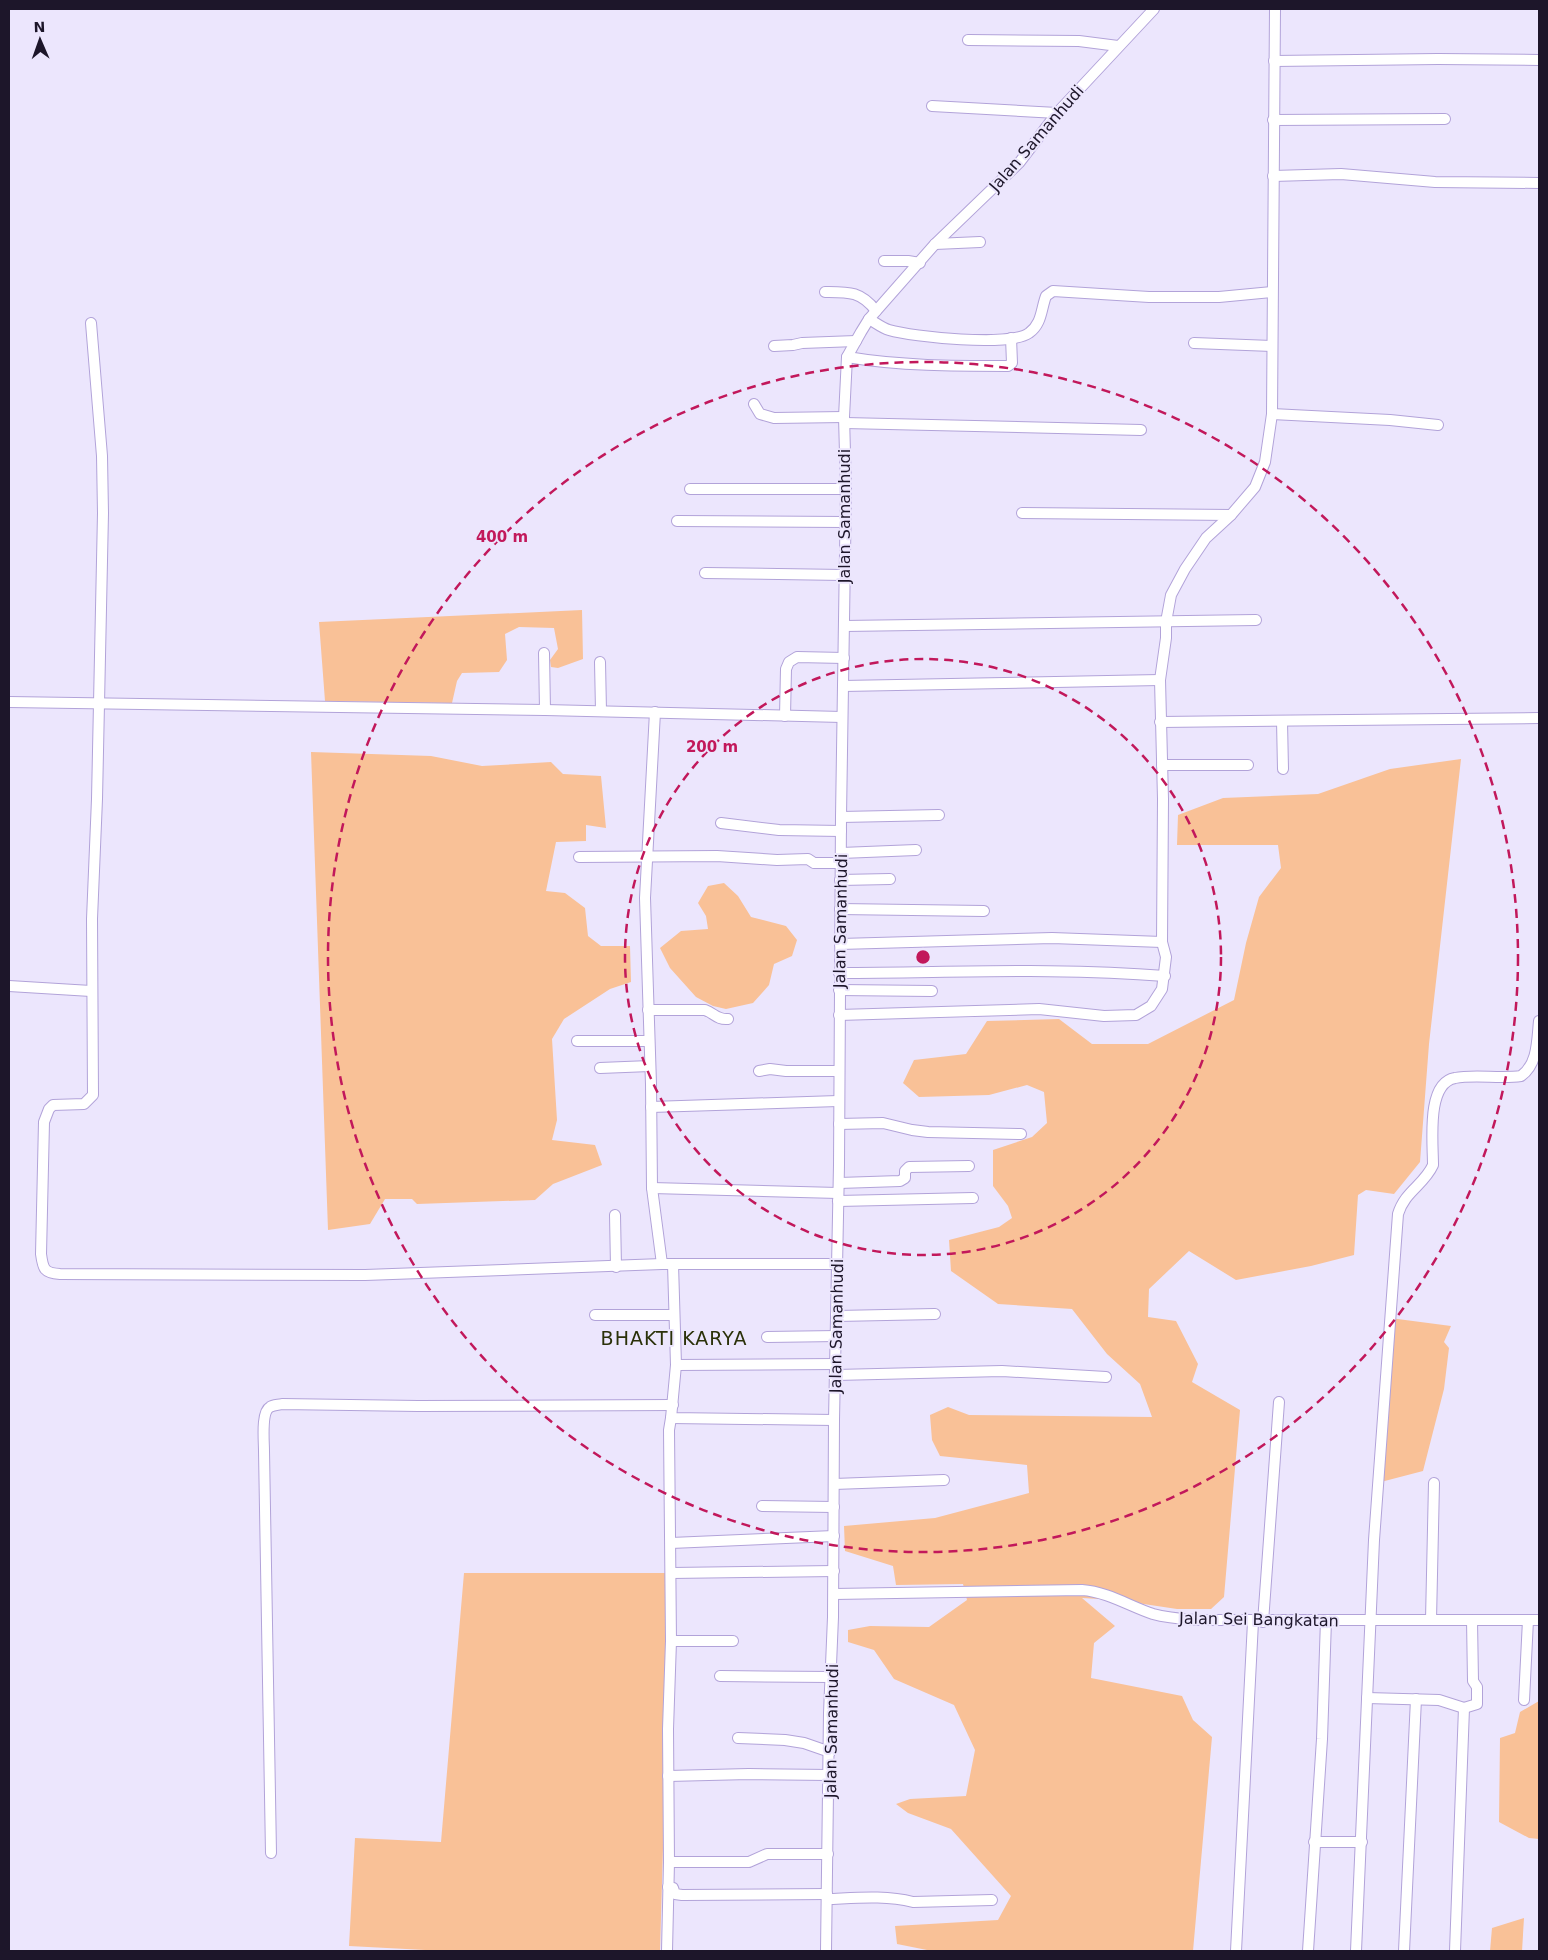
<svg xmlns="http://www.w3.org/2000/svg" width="1548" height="1960" font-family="'DejaVu Sans',sans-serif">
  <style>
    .green { fill: #f9c197 }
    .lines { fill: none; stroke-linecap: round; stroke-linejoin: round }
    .minor-casing { stroke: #b2a3d9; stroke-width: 12 }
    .minor { stroke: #fff; stroke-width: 10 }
    .ring { fill: none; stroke: #c2185b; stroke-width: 2.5; stroke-dasharray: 9 6 }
    .labels { text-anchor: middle; stroke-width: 4; stroke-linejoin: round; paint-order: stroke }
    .street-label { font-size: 16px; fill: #1d162a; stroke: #ece6fd }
    .quarter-label { font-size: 19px; letter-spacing: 1px; fill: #2b3109; stroke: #ece6fd }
    .centre { fill: #c2185b; stroke: #ece6fd; stroke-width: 2.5 }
    .ring-label { font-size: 15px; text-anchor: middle; font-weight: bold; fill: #c2185b; stroke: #ece6fd; stroke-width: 4; stroke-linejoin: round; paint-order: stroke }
  </style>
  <rect width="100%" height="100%" fill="#ece6fd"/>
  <g class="green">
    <polygon points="582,610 583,659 558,668 551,667 550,660 558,649 554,628 519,627 505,634 507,660 499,672 462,673 457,681 452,703 325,701 319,622"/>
    <polygon points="311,752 431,756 482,766 551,762 563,774 601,776 606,828 586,825 586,841 556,842 546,891 565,893 585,908 588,936 601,946 630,946 631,982 610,989 564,1019 552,1039 557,1120 552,1140 595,1145 602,1165 553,1184 535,1200 417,1204 412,1199 385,1199 370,1224 328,1230"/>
    <polygon points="1461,759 1429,1044 1420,1162 1394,1194 1366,1190 1358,1195 1354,1255 1311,1266 1236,1280 1189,1251 1149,1289 1148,1317 1176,1321 1198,1364 1192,1382 1240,1410 1224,1597 1211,1609 1177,1609 1117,1600 1082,1598 1115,1626 1094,1643 1091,1678 1182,1696 1193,1720 1212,1737 1193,1951 932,1951 897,1944 895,1926 998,1920 1011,1896 951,1829 908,1813 896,1804 910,1799 966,1796 975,1750 954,1705 894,1679 874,1650 848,1642 848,1630 870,1626 929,1627 967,1600 963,1584 896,1585 893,1566 845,1551 844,1526 935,1518 1029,1493 1027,1465 940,1456 932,1440 930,1415 948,1407 969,1415 1152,1417 1140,1384 1107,1354 1072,1309 998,1304 951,1271 949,1240 999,1227 1012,1218 1008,1206 993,1186 993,1150 1032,1137 1047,1123 1044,1092 1027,1085 989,1095 919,1097 903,1083 914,1060 966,1054 987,1021 1059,1019 1092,1044 1148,1044 1234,1000 1246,943 1259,897 1281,868 1278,845 1177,845 1178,815 1223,798 1318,794 1390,769"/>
    <polygon points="724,883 738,896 751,917 786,926 797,940 792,956 774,964 769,985 753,1003 726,1009 713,1006 696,997 670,968 660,948 681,931 708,929 706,916 698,903 708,886"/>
    <polygon points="1390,1318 1451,1326 1444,1342 1449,1348 1444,1389 1423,1471 1377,1483"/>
    <polygon points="464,1573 671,1573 660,1951 425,1950 349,1946 355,1838 441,1842"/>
    <polygon points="1539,1701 1539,1839 1529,1838 1499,1822 1500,1738 1515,1733 1520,1712"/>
    <polygon points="1524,1918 1522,1951 1490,1951 1492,1928"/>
  </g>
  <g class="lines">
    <g class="minor-casing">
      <g id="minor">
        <polyline points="968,40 1079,41 1118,46"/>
        <polyline points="1274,61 1438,59 1539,60"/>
        <polyline points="932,106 1057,113"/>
        <polyline points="1273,120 1445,119"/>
        <polyline points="1273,176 1341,174 1435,182 1539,183"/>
        <polyline points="935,244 980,242"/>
        <polyline points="884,261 908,261 920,263"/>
        <path d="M825 292C848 292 861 291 876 311"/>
        <path d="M869 319C876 323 882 328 889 330 913 337 1010 347 1029 333 1042 324 1041 309 1046 296L1053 291 1149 297H1219L1272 292"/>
        <path d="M91 323 102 456 103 513 97 799 92 919 93 1095 84 1104 53 1105 49 1109 44 1122 41 1254C43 1269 44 1273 60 1274L365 1275 662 1264H837"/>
        <polyline points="1194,343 1272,346"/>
        <polyline points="774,346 793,345 802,343 856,341"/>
        <path d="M847 357C900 366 954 366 1008 366L1012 363 1011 338"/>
        <polyline points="754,404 760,414 774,418 844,417"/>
        <polyline points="1272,414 1390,420 1438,425"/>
        <polyline points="845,423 1141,430"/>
        <polyline points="690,489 846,489"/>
        <polyline points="1022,513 1231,515"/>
        <polyline points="677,521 845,522"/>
        <polyline points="705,573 843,575"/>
        <polyline points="844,626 1256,620"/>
        <polyline points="544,653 545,710"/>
        <polyline points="600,662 601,711"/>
        <polyline points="843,686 1160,680"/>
        <polyline points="9,702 545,710 842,717"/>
        <polyline points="655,712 645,898 651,1084 652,1188 662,1264"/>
        <polyline points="785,716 786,669 789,662 797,657 844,658"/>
        <polyline points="1282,721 1283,769"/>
        <polyline points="1160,722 1539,718"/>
        <polyline points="1162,765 1248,765"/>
        <polyline points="841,817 939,815"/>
        <polyline points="721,823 779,830 841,831"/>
        <polyline points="841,853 916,850"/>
        <polyline points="579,857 717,856 777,860 808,859 814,863 841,863"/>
        <polyline points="840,880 890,879"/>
        <polyline points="840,909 984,911"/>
        <polyline points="840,944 1052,938 1162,942"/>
        <path d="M839 973C948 973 1056 967 1165 976"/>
        <polyline points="9,986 91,991"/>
        <polyline points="839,990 932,991"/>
        <path d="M648 1010H705C714 1013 717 1020 728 1019"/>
        <polyline points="839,1015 1039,1009 1104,1016 1136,1015 1151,1006 1162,989 1166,957 1162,942 1163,799 1160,680 1166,638 1166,622 1171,595 1185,569 1206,538 1231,515 1255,487 1265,462 1272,414 1275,9"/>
        <polyline points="577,1041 649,1041"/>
        <polyline points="600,1068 650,1066"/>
        <polyline points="759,1071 770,1069 786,1071 839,1071"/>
        <polyline points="651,1107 838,1101"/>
        <polyline points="839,1124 883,1123 912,1130 928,1132 1021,1134"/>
        <polyline points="839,1183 900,1181 905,1178 905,1171 909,1167 969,1166"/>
        <polyline points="652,1188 838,1193"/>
        <polyline points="838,1201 973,1198"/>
        <polyline points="615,1215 616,1267"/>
        <polyline points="673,1264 676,1365 671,1418 834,1420"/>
        <polyline points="595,1315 674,1315"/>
        <polyline points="837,1316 935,1314"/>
        <polyline points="767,1337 837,1336"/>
        <polyline points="676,1365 836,1364"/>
        <polyline points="836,1375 1002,1371 1106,1377"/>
        <polyline points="834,1484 944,1480"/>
        <polyline points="762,1506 834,1507"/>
        <polyline points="671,1543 834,1536"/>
        <polyline points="671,1573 834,1571"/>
        <path d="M834 1594 1082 1590C1108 1592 1129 1606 1153 1614 1167 1618 1182 1619 1196 1620H1539"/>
        <polyline points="1431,1620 1434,1483"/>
        <polyline points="1263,1622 1279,1402"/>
        <polyline points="671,1641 733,1641"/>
        <polyline points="720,1676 831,1677"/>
        <polyline points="1367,1698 1439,1700 1464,1708 1455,1951"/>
        <polyline points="1524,1700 1528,1620"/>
        <polyline points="1464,1708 1477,1704 1477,1687 1473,1681 1472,1620"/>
        <polyline points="738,1738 785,1740 804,1743 830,1752"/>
        <polyline points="668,1776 749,1774 829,1775"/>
        <polyline points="1314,1842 1362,1842"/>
        <path d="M271 1853 264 1451C264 1441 261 1412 270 1407 273 1405 278 1405 282 1404L418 1406 673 1405"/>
        <polyline points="669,1862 749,1862 767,1854 828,1854"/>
        <polyline points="668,1887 673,1888 675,1894 682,1895 827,1894"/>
        <path d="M827 1899C856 1898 885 1895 913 1902L992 1900"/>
        <polyline points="667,1951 669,1862 668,1729 671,1641 669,1430 671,1418"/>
        <polyline points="826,1951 829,1713 833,1617 834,1420 839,1165 841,817 846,489 844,417 847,357 861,332 869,319 935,244 1019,163 1057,113 1154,9"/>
        <polyline points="1236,1951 1253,1622"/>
        <polyline points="1308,1951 1322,1739 1326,1620"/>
        <path d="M1356 1951 1374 1540 1398 1214C1405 1191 1424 1185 1433 1165 1433 1142 1426 1083 1455 1078 1474 1074 1500 1079 1521 1076 1538 1064 1537 1040 1539 1021"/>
        <polyline points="1404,1951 1416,1699"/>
      </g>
    </g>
    <use href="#minor" class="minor"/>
  </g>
  <g class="ring">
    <circle cx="923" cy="957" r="298"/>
    <circle cx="923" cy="957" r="595"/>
  </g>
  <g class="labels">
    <g class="street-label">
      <text transform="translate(1036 138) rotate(-49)" y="6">Jalan Samanhudi</text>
      <text transform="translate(844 516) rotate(-90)" y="6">Jalan Samanhudi</text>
      <text transform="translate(840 921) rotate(-89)" y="6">Jalan Samanhudi</text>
      <text transform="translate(836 1326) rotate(-89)" y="6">Jalan Samanhudi</text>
      <text transform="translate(1259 1619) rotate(1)" y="6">Jalan Sei Bangkatan</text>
      <text transform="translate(831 1731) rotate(-89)" y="6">Jalan Samanhudi</text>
    </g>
    <g class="quarter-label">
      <text x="674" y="1345">BHAKTI KARYA</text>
    </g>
  </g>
  <circle cx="923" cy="957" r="8" class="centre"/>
  <g class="ring-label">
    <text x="502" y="542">400 m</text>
    <text x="712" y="752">200 m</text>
  </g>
  <rect width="1548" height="1960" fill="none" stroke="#1d162a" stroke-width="20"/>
  <g transform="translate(40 40) rotate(358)" stroke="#ece6fd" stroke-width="4" paint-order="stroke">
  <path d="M0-4L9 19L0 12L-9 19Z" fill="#1d162a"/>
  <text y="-8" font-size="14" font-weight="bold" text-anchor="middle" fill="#1d162a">N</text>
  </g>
</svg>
